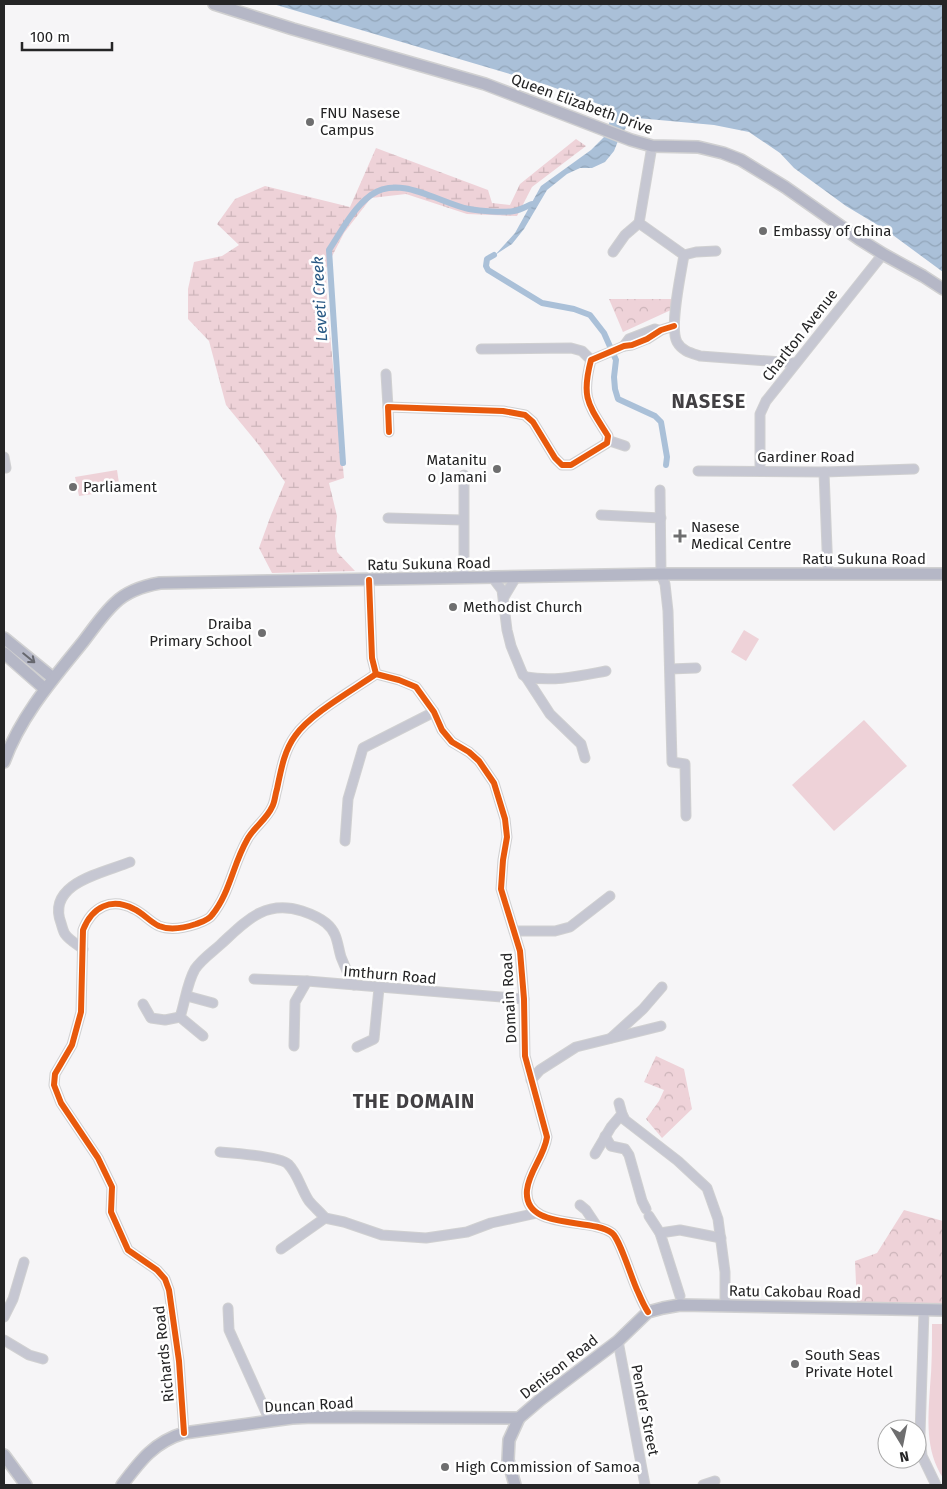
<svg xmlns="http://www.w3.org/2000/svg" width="947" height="1489" font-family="'Fira Sans',sans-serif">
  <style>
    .green { fill: #eed2d8 }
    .wetland { fill: url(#wetland-marsh) }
    .park { fill: url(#park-crowns) }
    .water { fill: url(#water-waves) }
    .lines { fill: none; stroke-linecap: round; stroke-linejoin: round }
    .canal { stroke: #aac0d8; stroke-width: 6 }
    .minor-casing { stroke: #d0d0d1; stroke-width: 11 }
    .major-casing { stroke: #d0d0d1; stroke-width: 14 }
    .minor { stroke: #c6c7d2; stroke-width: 9 }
    .major { stroke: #b5b7c6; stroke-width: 11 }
    .cycleway-casing { stroke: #fff; stroke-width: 9 }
    .cycleway { stroke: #e8590c; stroke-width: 6 }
    .oneway { stroke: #66676e }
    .poi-dot { fill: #6e6e6f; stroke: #fff; stroke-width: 2 }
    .labels { text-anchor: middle; stroke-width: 5; stroke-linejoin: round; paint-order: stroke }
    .street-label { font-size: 15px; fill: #252526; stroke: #fff }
    .poi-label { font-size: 15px; fill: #252526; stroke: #fff; text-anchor: start }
    .water-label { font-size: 16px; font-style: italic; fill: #285884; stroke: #fff }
    .district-label { font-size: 20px; font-weight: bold; letter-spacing: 1px; fill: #424043; stroke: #fff }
  </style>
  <defs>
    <pattern id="wetland-marsh" width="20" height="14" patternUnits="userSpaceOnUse" patternTransform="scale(1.25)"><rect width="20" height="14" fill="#eed2d8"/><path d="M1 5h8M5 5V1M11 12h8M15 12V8" fill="none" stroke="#ccb4b9"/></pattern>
    <pattern id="park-crowns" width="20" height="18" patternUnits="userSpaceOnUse" patternTransform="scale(1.25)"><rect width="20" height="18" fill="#eed2d8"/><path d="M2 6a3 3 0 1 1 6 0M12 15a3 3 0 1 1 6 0" fill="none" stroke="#ccb4b9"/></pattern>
    <pattern id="water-waves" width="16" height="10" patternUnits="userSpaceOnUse" patternTransform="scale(1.25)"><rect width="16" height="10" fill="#aac0d8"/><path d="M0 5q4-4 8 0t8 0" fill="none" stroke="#92a5b9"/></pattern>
  </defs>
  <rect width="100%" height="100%" fill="#f6f5f7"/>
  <g class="green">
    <polygon points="117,470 120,490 79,496 75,477"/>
    <polygon points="744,630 759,639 746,661 731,652"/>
    <polygon points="864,720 907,766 834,831 792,785"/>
    <path d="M932 1324H943V1478C925 1450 928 1419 930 1387 932 1366 932 1345 932 1324Z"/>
  </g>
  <polygon class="wetland" points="576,139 586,146 532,187 517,216 467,214 406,194 371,198 344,233 326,268 327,304 344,478 329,483 337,516 335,536 337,552 355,571 272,573 259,548 271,515 285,482 258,444 226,405 209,341 188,319 188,289 194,262 222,256 239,245 217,224 235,199 265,186 350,207 376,148 488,190 492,203 510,205 520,184"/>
  <g class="park">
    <polygon points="609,299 673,299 671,310 623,332"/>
    <polygon points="656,1056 684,1069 692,1109 662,1138 646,1119 659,1101 664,1090 644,1082"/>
    <polygon points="904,1210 943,1221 943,1306 857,1305 855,1261 877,1253"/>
  </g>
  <polygon class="water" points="273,4 943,4 943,272 886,230 846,206 794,168 780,153 749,132 714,125 637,118 630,122 620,136 614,151 605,162 592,168 580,168 567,174 547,190 524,229 512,244 495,255 515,233 541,186 591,150 604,137 610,121 610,111 601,105 547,85"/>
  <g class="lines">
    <g class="canal">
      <polyline points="494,255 487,259 486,266 488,270 542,303 574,309 590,315 604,333 616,360 614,377 615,389 618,399 655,416 661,422 667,457 666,465"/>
      <path d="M343 463 329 250C341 232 352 209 371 195 400 174 439 203 469 209 480 211 504 213 514 211 520 210 527 206 532 204"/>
    </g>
    <g class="minor-casing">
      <g id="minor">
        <polyline points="652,146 639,223 684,255 696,252 716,251"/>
        <polyline points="613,252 625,235 639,223"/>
        <path d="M684 255C681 274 669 327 677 342 682 351 691 353 700 356L795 363"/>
        <polyline points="624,346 629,339 655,329 658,330"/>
        <polyline points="481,349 571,348 582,351 591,360"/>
        <polyline points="386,374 388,407"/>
        <path d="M389 432 388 407 503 411 525 415 533 422 555 458 562 465H571L607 443 608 436C588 404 581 398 591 360L624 346 632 345 647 339 661 330 674 326"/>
        <polyline points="607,440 625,446"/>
        <polyline points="4,457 6,468 4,468"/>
        <polyline points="698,471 824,472 914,469"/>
        <polyline points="760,471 760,414 766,401 883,254"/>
        <polyline points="824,472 828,574"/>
        <polyline points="660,490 661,574 665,584 668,611 672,762 685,764 686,816"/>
        <polyline points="601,515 661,518"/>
        <polyline points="388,518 463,520"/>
        <polyline points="492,577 502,590 507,630 511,646 523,675 526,677 550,714 581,744 585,758"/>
        <polyline points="464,578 464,475"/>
        <path d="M369 580 372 658 376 674 399 680 416 687 434 712 442 730 452 742 469 752 479 761 494 783 505 819 507 837 503 860 501 889 520 951 524 999 525 1056 547 1137C544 1157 529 1171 527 1190 523 1231 591 1217 612 1233 620 1239 632 1280 638 1292 641 1299 644 1306 648 1312"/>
        <polyline points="504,597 516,577"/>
        <polyline points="670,669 696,668"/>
        <path d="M526 677C554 682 579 676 606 671"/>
        <polyline points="345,841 348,799 363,748 434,712"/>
        <polyline points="515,931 555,931 570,927 610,896"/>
        <path d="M83 949C78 945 69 940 65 934 63 931 62 926 61 923 46 883 103 873 130 862"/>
        <polyline points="254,979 307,981 524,999"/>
        <polyline points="187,996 213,1003"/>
        <polyline points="143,1004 151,1018 165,1020 180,1017"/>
        <path d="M203 1036 180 1017C185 1002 187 983 195 969 202 959 211 953 220 945 245 922 264 899 302 911 311 914 320 918 326 923 338 933 337 944 341 957 345 967 349 976 354 985"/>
        <polyline points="611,1038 643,1009 662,987"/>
        <polyline points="294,1046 295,1002 307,981"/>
        <polyline points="357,1047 374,1039 379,988"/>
        <polyline points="531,1080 540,1070 576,1047 661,1026"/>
        <polyline points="619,1103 622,1114 625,1120 678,1161 707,1188 718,1219 725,1272 725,1306"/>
        <polyline points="605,1136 611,1146 625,1149 629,1155 642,1201 646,1209"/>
        <path d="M220 1152C233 1153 279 1156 288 1164 298 1174 301 1189 309 1201 314 1207 320 1212 325 1218"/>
        <polyline points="595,1154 611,1127 622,1114"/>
        <polyline points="580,1205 586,1210 596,1225"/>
        <polyline points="649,1216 660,1233 680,1296"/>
        <polyline points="660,1233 680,1230 721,1238"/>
        <polyline points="281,1249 325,1218 344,1222 382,1235 426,1238 467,1232 491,1223 537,1213"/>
        <polyline points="228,1308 229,1330 270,1421"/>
        <polyline points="924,1310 920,1435 922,1456 936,1485"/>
        <polyline points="4,1317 13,1299 24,1262"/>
        <polyline points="4,1340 29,1355 43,1359"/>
        <polyline points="618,1341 645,1485"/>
        <path d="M184 1433 179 1361 169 1290 165 1279 157 1270 128 1250 111 1212 112 1187 98 1158 61 1103 54 1085 55 1074 72 1045 81 1012 83 930C92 907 111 897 134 909 143 913 150 922 159 926 171 931 184 928 196 924 201 922 209 920 212 915 230 893 233 864 247 840 253 828 267 819 272 807 275 802 275 795 277 789 281 770 284 751 295 736 310 714 353 690 376 674"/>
        <polyline points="703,1485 715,1481"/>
      </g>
    </g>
    <g class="major-casing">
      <g id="major">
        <polyline points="214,4 293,29 485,84 631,140 652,146 698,147 723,153 741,160 785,187 859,239 883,254 923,276 943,289"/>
        <polyline points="4,638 53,678"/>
        <polyline points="4,653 45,689"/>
        <path d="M4 762C20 717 53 679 83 642 93 629 103 614 115 603 127 591 143 586 160 583L661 574H943"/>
        <polyline points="4,1455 26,1485"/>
        <path d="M122 1485C140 1461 154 1442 184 1433L292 1418 313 1417 519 1418"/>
        <polyline points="515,1485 508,1460 509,1440 519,1418 540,1400 618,1341 648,1312 663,1308 680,1305 943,1310"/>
      </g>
    </g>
    <use href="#minor" class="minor"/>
    <use href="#major" class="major"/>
    <g class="cycleway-casing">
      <g id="cycleway">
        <path d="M389 432 388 407 503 411 525 415 533 422 555 458 562 465H571L607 443 608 436C588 404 581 398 591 360L624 346 632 345 647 339 661 330 674 326"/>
        <path d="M369 580 372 658 376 674 399 680 416 687 434 712 442 730 452 742 469 752 479 761 494 783 505 819 507 837 503 860 501 889 520 951 524 999 525 1056 547 1137C544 1157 529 1171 527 1190 523 1231 591 1217 612 1233 620 1239 632 1280 638 1292 641 1299 644 1306 648 1312"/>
        <path d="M184 1433 179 1361 169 1290 165 1279 157 1270 128 1250 111 1212 112 1187 98 1158 61 1103 54 1085 55 1074 72 1045 81 1012 83 930C92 907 111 897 134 909 143 913 150 922 159 926 171 931 184 928 196 924 201 922 209 920 212 915 230 893 233 864 247 840 253 828 267 819 272 807 275 802 275 795 277 789 281 770 284 751 295 736 310 714 353 690 376 674"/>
      </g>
    </g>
    <use href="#cycleway" class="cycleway"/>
  </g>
  <defs><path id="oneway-shaft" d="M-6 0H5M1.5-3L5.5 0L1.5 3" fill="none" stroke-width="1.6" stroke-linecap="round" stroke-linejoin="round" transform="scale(1.25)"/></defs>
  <use class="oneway" href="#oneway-shaft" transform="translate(29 658) rotate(39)"/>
  <g class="poi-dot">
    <circle cx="310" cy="122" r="5"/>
    <circle cx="763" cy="231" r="5"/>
    <circle cx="497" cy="469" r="5"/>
    <circle cx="73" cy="487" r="5"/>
    <path d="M677.5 528.5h5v5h5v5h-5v5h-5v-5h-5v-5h5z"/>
    <circle cx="453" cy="607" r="5"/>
    <circle cx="262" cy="633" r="5"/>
    <circle cx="795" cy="1364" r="5"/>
    <circle cx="445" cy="1467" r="5"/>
  </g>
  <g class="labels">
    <g class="street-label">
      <text transform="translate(582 104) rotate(20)" y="5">Queen Elizabeth Drive</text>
      <text transform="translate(800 335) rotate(-52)" y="5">Charlton Avenue</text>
      <text x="806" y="462">Gardiner Road</text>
      <text x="864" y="564">Ratu Sukuna Road</text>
      <text transform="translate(429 564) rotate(-1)" y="5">Ratu Sukuna Road</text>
      <text transform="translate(390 975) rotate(5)" y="5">Imthurn Road</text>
      <text transform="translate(509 998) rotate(-93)" y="5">Domain Road</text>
      <text transform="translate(795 1292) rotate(1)" y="5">Ratu Cakobau Road</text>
      <text transform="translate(164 1354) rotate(-96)" y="5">Richards Road</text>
      <text transform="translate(559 1367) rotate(-38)" y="5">Denison Road</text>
      <text transform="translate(309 1405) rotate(-3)" y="5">Duncan Road</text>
      <text transform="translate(645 1410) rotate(79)" y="5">Pender Street</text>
    </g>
    <g class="poi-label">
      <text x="320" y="118">FNU Nasese<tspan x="320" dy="17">Campus</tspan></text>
      <text x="773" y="236">Embassy of China</text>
      <text x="487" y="465" text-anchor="end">Matanitu<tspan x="487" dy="17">o Jamani</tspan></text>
      <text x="83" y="492">Parliament</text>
      <text x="691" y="532">Nasese<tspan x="691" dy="17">Medical Centre</tspan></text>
      <text x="463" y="612">Methodist Church</text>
      <text x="252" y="629" text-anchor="end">Draiba<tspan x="252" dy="17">Primary School</tspan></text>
      <text x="805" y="1360">South Seas<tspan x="805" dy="17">Private Hotel</tspan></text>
      <text x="455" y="1472">High Commission of Samoa</text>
    </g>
    <g class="water-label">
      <text transform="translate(319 299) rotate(-93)" y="6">Leveti Creek</text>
    </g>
    <g class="district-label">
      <text x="709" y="408">NASESE</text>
      <text x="414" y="1108">THE DOMAIN</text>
    </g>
  </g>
  <rect width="947" height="1489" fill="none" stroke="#252526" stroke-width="10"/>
  <g transform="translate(902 1444) rotate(170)"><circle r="24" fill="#ffffff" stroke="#a8a8a8"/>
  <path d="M0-4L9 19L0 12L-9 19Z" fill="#6e6e6f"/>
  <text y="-8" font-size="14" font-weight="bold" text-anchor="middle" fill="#252526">N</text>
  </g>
  <path d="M22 42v8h90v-8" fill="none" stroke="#252526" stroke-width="2.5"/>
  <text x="30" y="42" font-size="15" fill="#252526" stroke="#ffffff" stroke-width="4" paint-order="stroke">100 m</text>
</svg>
